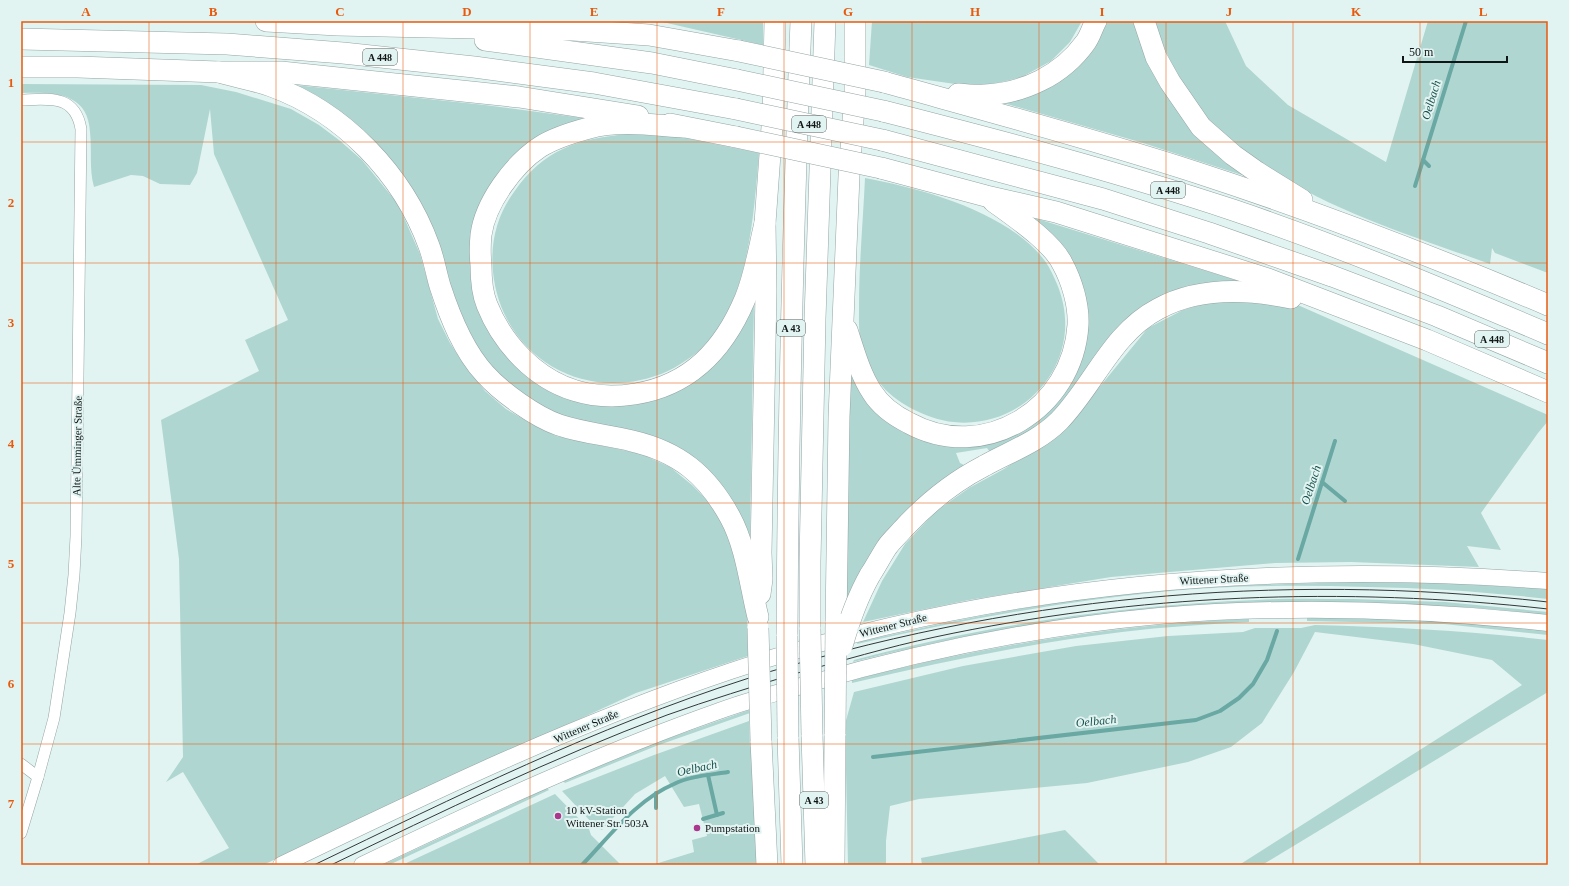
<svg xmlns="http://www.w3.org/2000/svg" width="1569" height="886" font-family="Georgia,serif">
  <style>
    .green { fill: #b0d6d2 }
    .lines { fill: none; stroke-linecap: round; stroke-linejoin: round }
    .stream { stroke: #69a8a3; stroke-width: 4 }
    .minor-casing { stroke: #94a4a3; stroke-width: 12 }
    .secondary-casing { stroke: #94a4a3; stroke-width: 17 }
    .motorway-casing { stroke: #94a4a3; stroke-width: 22 }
    .minor { stroke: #fff; stroke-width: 11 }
    .secondary { stroke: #fff; stroke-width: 16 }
    .motorway { stroke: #fff; stroke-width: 21 }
    .tram { stroke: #313938; stroke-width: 1 }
    .motorway-bridge-casing { stroke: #94a4a3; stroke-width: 22; stroke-linecap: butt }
    .motorway-bridge { stroke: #fff; stroke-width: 21 }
    .grid { fill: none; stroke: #e8590c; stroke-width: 1; stroke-opacity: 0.55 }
    .poi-dot { fill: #aa368e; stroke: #e2f4f2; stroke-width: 1.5 }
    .labels { text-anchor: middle; stroke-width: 4; stroke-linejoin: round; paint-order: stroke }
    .shield { fill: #e2f4f2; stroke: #4f5957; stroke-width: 1 }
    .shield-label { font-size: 10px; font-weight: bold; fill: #101615 }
    .street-label { font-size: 11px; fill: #101615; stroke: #e2f4f2 }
    .poi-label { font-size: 11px; fill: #101615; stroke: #e2f4f2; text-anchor: start }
    .water-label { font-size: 12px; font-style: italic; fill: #1a514d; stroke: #e2f4f2 }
    .neatline { fill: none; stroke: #e8590c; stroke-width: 1.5 }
    .grid-label { font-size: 13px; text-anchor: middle; font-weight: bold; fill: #e8590c }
  </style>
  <rect width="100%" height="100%" fill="#e2f4f2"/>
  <g class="green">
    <polygon points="658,21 763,21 763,45"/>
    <polygon points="872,21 1082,21 1070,42 1051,61 1022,77 990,85 955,84 907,77 869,65"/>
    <polygon points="1102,21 1135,21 1248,177 1143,143 1000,102 1038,91"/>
    <path d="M1154 21H1225L1246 66 1288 105 1386 162 1428 21H1548V273L1495 253 1492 248 1490 264C1383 225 1260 191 1188 95 1184 89 1182 82 1178 76 1168 57 1161 41 1154 21Z"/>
    <path d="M21 84 201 85 236 92 291 109 319 125 339 140 362 160 398 204 420 254 438 319 450 343 465 366 485 391 506 409 532 424 556 436 641 454 670 467 692 485 711 504 725 525 735 550 747 609 748 656 636 693 263 865H195L229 848 183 772 166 782 183 757 179 559 161 420 259 371 245 340 288 320 214 154 210 109 197 173 190 185 160 184 143 176 131 175 94 187C89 169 92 151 90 132 88 92 53 92 21 93Z"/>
    <polygon points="295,85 485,105 590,119 496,184 479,298 543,381 655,397 754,302 750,538 714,478 552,417 526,401 470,345 424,216"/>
    <path d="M629 134 680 137 759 153C754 211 750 281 717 331 706 348 686 362 668 371 588 407 502 359 493 272 490 243 497 215 514 192 544 149 579 138 629 134Z"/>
    <path d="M865 178C924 189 1008 212 1045 261 1050 268 1054 277 1057 284 1093 371 1004 451 921 413 892 400 875 384 864 354 858 340 859 322 859 307 859 264 863 221 865 178Z"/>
    <polygon points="1028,216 1242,282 1182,292 1054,418 992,455 987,448 956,453 960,463 968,467 845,613 850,369 898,424 1015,431 1085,324"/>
    <polygon points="1236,300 1300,306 1548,415 1548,421 1538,433 1481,513 1501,550 1467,546 1479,567 1351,562 1275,563 1111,577 969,600 863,622 882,581 905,544 935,512 969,488 1004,469 1065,429 1148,328 1183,310 1207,303"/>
    <path d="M1352 582 1447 583 1548 589V599C1487 592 1428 588 1367 587 1298 585 1229 585 1160 592 1058 602 957 621 857 644L858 642C958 619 1059 599 1162 590 1225 585 1289 584 1352 582Z"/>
    <path d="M1353 599 1445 602 1548 612V615C1313 588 1083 603 853 662L854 660C985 625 1121 605 1257 600 1289 598 1321 599 1353 599Z"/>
    <path d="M1307 618C1388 618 1468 621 1548 631V635L1444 624 1307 621Z"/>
    <path d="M1249 619V622C1207 624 1164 627 1122 632 1031 643 941 662 852 683V680C982 647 1114 624 1249 619Z"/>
    <path d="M1315 625C1393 627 1470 631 1548 640V692L1262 865H1239L1522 685 1492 660 1413 644 1315 632 1294 672 1262 723 1231 747 1188 762 1087 783 919 799 890 806 886 841V865H848L845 724 854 692 963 666 1076 646 1168 636 1243 632 1255 628H1301Z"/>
    <polygon points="749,710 750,713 656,746 565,783 563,781 655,743"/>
    <polygon points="749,721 750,747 752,747 758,865 652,865 694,852 692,840 707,836 699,804 684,807 665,776 635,794 602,830 594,825 562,791 654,755"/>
    <polygon points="547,788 549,790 389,865 382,865"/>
    <polygon points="555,794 589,829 591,835 621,865 402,865"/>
    <polygon points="1065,830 1100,865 922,865 921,858"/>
  </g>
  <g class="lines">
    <g class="stream">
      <polyline points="1423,160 1429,166"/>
      <polyline points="1415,186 1466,21"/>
      <polyline points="1322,482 1345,501"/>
      <polyline points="1298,559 1335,441"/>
      <polyline points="873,757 1196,720 1220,711 1239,698 1253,684 1267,660 1277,631"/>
      <polyline points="708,775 717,815"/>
      <polyline points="656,793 656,808"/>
      <polyline points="703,819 723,813"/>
      <path d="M582 865C610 836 636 800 674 784 690 776 710 775 728 772"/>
    </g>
    <g class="minor-casing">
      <g id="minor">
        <path d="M21 100C49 99 75 94 81 129L77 459 76 536 74 575 70 613 54 718 38 777 21 833"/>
        <polyline points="21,764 38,777"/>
      </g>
    </g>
    <g class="secondary-casing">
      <g id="secondary">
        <path d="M281 865C428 794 576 723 731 671 993 583 1273 561 1548 581"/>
        <path d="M362 865C479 809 597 754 719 711 748 700 778 693 808 684 922 651 1040 627 1159 616 1289 605 1419 609 1548 623"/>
      </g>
    </g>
    <g class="motorway-casing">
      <g id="motorway">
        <polyline points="266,21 337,25 573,30 649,35 739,51"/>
        <polyline points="1144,21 1156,57 1170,82 1201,127 1233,155 1257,172 1302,200"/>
        <polyline points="21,39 227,44 343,53 474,67 594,83 736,109"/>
        <polyline points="485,40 652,63 737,80"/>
        <polyline points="21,67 78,67 219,72 281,72 519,97 638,116"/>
        <path d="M219 72C236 77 254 80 271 86 343 112 403 174 429 246 434 259 436 273 440 286 450 317 463 350 485 374 502 393 536 417 559 425 583 433 608 435 632 441 679 452 707 475 730 517 746 546 750 585 758 617"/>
        <path d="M884 82C988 111 1093 139 1195 172 1315 211 1432 256 1548 305"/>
        <path d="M958 94C967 95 976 96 985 95 1024 93 1062 75 1085 43 1090 37 1092 28 1096 21"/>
        <path d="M883 111C1001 141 1118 172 1233 210 1340 246 1444 290 1548 334"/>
        <polyline points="670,124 736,137"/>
        <path d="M683 127C652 125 619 120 589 128 574 132 554 138 540 147 514 164 485 203 481 235 480 245 480 255 481 265 481 278 482 293 487 305 495 325 507 343 522 358 553 389 592 401 635 394 691 385 724 349 745 299 755 275 759 248 765 223"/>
        <polyline points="882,140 1103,199 1209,233 1332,276 1437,316 1548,363"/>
        <polyline points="881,168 986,196 1056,212 1268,279 1427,340 1548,392"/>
        <path d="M847 330C854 351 860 374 872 392 880 405 895 416 909 423 984 464 1073 409 1078 325 1079 305 1072 281 1062 263 1051 241 1013 216 993 201"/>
        <path d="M870 575C876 566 881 556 887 547 892 540 898 535 903 529 927 503 953 482 984 466 1009 452 1038 442 1059 421 1094 385 1112 333 1158 309 1198 287 1248 289 1291 298"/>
        <polyline points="760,594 762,579 761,553 766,291 765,223 773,113 775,21"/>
        <polyline points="836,623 839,417 849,176 855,92 855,21"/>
        <polyline points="810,629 810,561 815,319 825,21"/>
        <path d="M787 636C788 431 793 226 801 21"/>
        <polyline points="812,735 816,865"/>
        <polyline points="788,737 792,865"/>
        <polyline points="761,741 767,865"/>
        <polyline points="834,865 835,734"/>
      </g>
    </g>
    <use href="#minor" class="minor"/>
    <use href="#secondary" class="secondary"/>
    <use href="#motorway" class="motorway"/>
    <g class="tram">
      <path d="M314 865C455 797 596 727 746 679 1007 597 1275 571 1548 602"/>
      <path d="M331 865C441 812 552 758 667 715 709 700 752 687 794 674 841 661 888 647 935 637 1137 594 1343 586 1548 609"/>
    </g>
    <g class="motorway-bridge-casing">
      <g id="motorway-bridge">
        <polyline points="739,51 884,82"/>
        <polyline points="737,80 883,111"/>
        <polyline points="736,109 882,140"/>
        <polyline points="736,137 881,168"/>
        <polyline points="758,628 761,741"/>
        <polyline points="810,629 812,735"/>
        <polyline points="787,636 788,737"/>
        <path d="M842 646C849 621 857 598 870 575"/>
        <polyline points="835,734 836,623"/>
      </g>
    </g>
    <use href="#motorway-bridge" class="motorway-bridge"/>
  </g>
  <path class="grid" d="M149 21V865M276 21V865M403 21V865M530 21V865M657 21V865M784 21V865M912 21V865M1039 21V865M1166 21V865M1293 21V865M1420 21V865M21 142H1548M21 263H1548M21 383H1548M21 503H1548M21 623H1548M21 744H1548"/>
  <g class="poi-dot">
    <circle cx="558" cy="816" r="4"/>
    <circle cx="697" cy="828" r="4"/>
  </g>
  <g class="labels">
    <g class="shield">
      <rect x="363" y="49" width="34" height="16" rx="3"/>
      <rect x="792" y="116" width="34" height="16" rx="3"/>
      <rect x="1151" y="182" width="34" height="16" rx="3"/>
      <rect x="777" y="320" width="28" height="16" rx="3"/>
      <rect x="1475" y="331" width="34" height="16" rx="3"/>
      <rect x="800" y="792" width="28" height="16" rx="3"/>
    </g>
    <g class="shield-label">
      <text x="380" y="61">A 448</text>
      <text x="809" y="128">A 448</text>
      <text x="1168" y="194">A 448</text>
      <text x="791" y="332">A 43</text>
      <text x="1492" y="343">A 448</text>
      <text x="814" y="804">A 43</text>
    </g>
    <g class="street-label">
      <text transform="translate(77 446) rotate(-89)" y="4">Alte Ümminger Straße</text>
      <text transform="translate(1214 579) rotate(-3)" y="4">Wittener Straße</text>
      <text transform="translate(893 625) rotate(-14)" y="4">Wittener Straße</text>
      <text transform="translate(586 726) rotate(-23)" y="4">Wittener Straße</text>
    </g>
    <g class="poi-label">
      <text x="566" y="814">10 kV-Station<tspan x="566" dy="13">Wittener Str. 503A</tspan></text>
      <text x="705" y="832">Pumpstation</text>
    </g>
    <g class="water-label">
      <text transform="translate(1431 100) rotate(-73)" y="4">Oelbach</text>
      <text transform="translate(1311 485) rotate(-72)" y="4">Oelbach</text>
      <text transform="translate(1096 721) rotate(-6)" y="4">Oelbach</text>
      <text transform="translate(697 768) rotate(-12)" y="4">Oelbach</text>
    </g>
  </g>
  <rect width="1569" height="886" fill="none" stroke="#e2f4f2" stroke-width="44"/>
  <path d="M1403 56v6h104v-6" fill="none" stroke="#101615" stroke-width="2"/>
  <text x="1409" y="56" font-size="12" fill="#101615" stroke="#e2f4f2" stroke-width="3" paint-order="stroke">50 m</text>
  <rect x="22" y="22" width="1525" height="842" class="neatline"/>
  <g class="grid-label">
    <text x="86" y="16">A</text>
    <text x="213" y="16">B</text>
    <text x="340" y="16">C</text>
    <text x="467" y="16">D</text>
    <text x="594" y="16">E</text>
    <text x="721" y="16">F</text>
    <text x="848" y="16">G</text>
    <text x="975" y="16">H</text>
    <text x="1102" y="16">I</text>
    <text x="1229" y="16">J</text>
    <text x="1356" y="16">K</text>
    <text x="1483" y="16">L</text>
    <text x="11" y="87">1</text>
    <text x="11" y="207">2</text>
    <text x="11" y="327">3</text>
    <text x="11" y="448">4</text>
    <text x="11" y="568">5</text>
    <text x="11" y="688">6</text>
    <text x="11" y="808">7</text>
  </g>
</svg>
